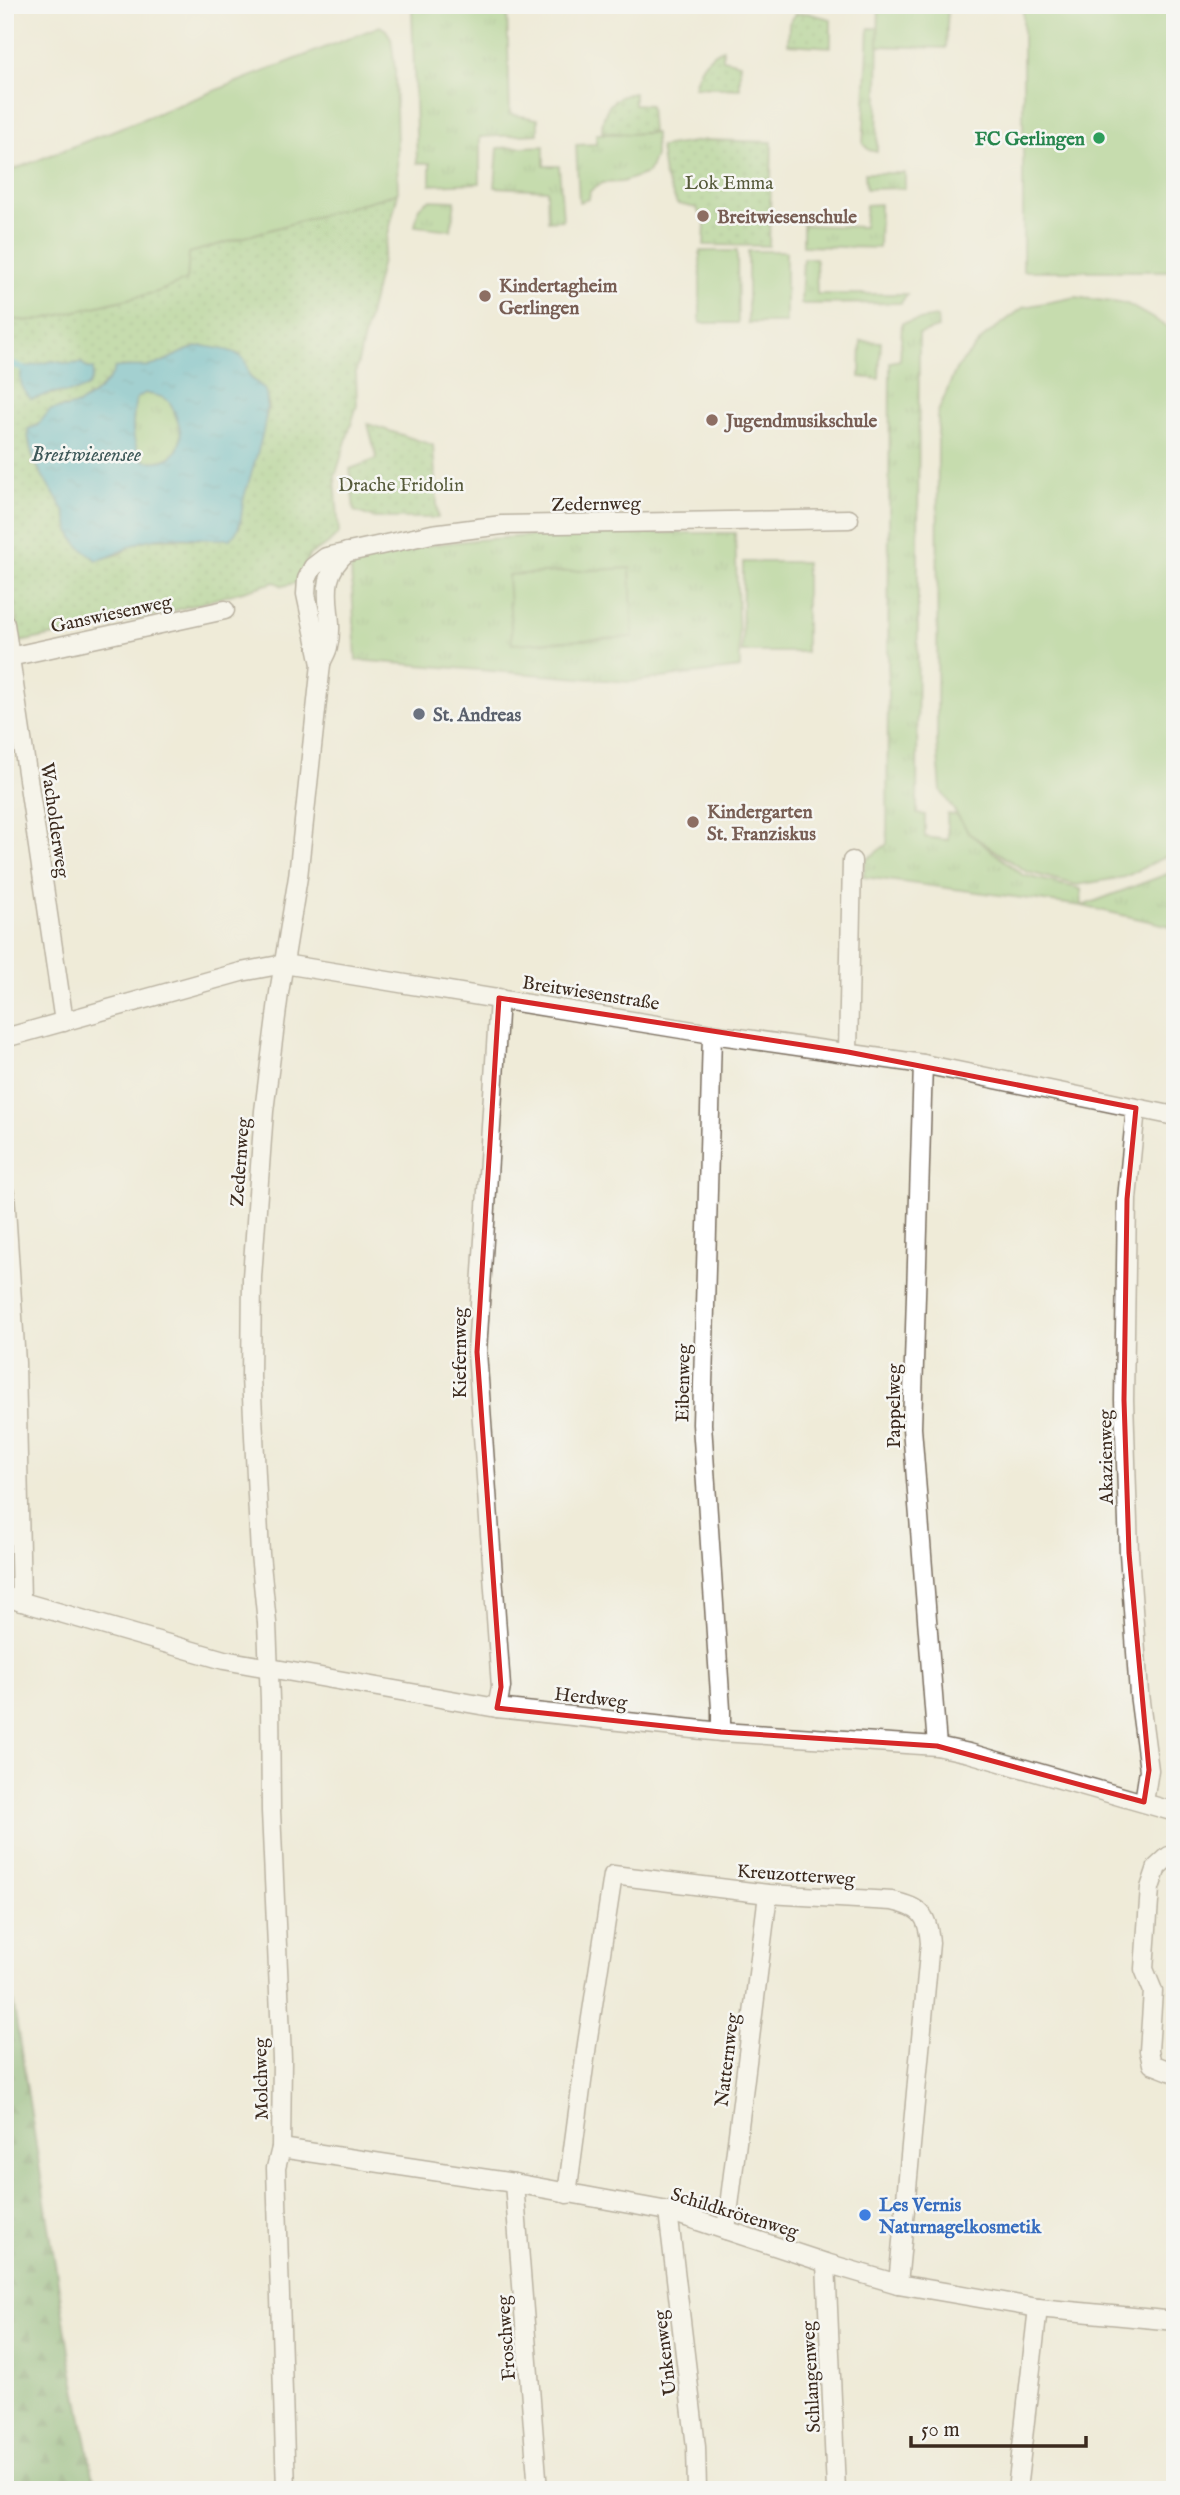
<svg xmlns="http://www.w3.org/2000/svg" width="1180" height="2495" font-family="'IM FELL English',serif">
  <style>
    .grass { fill: url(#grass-tufts); stroke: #687a4c; stroke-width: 2 }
    .forest { fill: url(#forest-firs); stroke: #596c44; stroke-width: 2 }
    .park { fill: url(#park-dots); stroke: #687a4c; stroke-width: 2; fill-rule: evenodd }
    .garden { fill: #94c97a; stroke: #687a4c; stroke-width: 2 }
    .water { fill: url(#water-ripples); stroke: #416d72; stroke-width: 2; fill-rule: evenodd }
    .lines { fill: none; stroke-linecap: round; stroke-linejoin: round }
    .stream { stroke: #47b0c6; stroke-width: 7 }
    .street-casing { stroke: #7a6e5f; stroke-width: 21 }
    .street { stroke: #fff; stroke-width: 18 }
    .marked { fill: none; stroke: #d62828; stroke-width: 5; stroke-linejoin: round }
    .leisure-dot { fill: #2e9e5b; stroke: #f6f6f2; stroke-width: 2.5 }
    .education-dot { fill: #8d6e63; stroke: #f6f6f2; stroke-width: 2.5 }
    .worship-dot { fill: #6b7280; stroke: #f6f6f2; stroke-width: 2.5 }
    .shop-dot { fill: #3f7fe0; stroke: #f6f6f2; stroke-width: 2.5 }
    .labels { text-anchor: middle; stroke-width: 5; stroke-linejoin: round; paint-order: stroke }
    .leisure-label { font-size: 19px; font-weight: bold; fill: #27864d; stroke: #f6f6f2; text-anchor: end }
    .park-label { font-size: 19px; fill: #565a3a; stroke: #f6f6f2 }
    .education-label { font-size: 19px; font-weight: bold; fill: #785e54; stroke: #f6f6f2; text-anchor: start }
    .street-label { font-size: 19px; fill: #3b2a1e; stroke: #f6f6f2 }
    .worship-label { font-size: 19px; font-weight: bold; fill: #5b616d; stroke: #f6f6f2; text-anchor: start }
    .shop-label { font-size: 19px; font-weight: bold; fill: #366cbe; stroke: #f6f6f2; text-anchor: start }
    .water-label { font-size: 21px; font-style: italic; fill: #3f5959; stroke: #f6f6f2 }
  </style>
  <defs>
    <pattern id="grass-tufts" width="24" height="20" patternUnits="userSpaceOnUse" patternTransform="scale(1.75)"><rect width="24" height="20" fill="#94c97a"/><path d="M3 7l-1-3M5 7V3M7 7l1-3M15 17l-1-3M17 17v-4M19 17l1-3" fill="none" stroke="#7aa363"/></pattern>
    <pattern id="forest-firs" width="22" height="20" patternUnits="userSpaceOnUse" patternTransform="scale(1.75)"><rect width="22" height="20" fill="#77ad6a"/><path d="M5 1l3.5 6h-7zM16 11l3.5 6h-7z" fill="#638d57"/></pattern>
    <pattern id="park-dots" width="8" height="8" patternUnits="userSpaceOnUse" patternTransform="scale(1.75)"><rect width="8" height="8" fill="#94c97a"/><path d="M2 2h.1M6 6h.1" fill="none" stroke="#7aa363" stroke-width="1.8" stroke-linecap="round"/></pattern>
    <pattern id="water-ripples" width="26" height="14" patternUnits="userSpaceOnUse" patternTransform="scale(1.75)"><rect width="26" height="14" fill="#47b0c6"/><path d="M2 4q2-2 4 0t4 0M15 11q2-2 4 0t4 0" fill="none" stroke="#3c8fa0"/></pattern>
  </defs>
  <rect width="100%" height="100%" fill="#f6f6f2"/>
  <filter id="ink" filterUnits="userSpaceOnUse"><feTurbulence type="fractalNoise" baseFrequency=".0143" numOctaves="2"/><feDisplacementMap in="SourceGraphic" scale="14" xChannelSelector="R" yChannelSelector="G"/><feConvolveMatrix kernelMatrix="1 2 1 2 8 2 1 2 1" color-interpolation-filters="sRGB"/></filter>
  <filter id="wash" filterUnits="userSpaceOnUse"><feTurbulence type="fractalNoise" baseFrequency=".00686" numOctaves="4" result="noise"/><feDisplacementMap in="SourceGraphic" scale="28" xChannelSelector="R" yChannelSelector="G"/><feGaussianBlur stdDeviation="1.57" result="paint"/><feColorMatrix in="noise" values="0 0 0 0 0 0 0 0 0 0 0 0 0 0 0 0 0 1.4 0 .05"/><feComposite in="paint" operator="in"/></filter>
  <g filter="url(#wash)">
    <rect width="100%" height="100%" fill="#efebd8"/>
    <g class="grass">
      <polygon points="425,5 507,5 510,114 538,119 538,134 480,137 480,183 430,185 430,163 417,163 412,11"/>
      <polygon points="869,28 879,28 877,152 869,150 863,144"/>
      <polygon points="655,133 655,156 648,173 622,182 602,183 590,191 589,199 579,202 576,145 596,144 596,134"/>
      <polygon points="544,146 544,166 559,166 563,220 548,221 547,190 495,187 498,148"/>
      <polygon points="865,173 905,173 905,188 866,189"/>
      <polygon points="429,200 455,201 451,230 415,226 419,207"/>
      <polygon points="880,204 879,248 803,246 803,225 864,227 866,205"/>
      <polygon points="803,258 816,258 817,294 907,294 901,303 801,304"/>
      <polygon points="937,317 938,328 919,334 917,814 925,815 925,837 948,840 947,814 957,815 970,834 1023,875 1081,889 1082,906 1175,871 1175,927 1082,906 863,877 866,860 887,844 890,362 900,360 902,323"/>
      <polygon points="861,341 881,342 879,379 860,377"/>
      <path d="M145 393C152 395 161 395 167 400 172 403 173 408 175 414 188 442 178 464 145 461 129 443 132 421 136 399Z"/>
      <path d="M578 533H735L740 668 630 682 356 660 351 568C376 542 536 536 578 533Z"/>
    </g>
    <polygon class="forest" points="5,1951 70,2357 96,2490 5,2490"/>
    <g class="park">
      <polygon points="807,13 831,19 831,47 788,44 789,23 796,14"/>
      <path d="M723 49V59L740 63V89L694 87C699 68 705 57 723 49Z"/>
      <path d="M634 93V104L650 105 652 132 630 134 602 132C602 110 612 96 634 93Z"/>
      <polygon points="706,140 772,142 769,246 704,245 705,222 696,208 677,204 664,175 660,147"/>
      <path d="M398 193 356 371 357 405 335 477 339 533 327 545 310 554 296 583 283 586 275 582 166 613 20 642 5 547V319L34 321 157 292 189 253ZM203 346 238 354 245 361 249 376 264 389 269 406 243 499 240 526 230 539H150L132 544 120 554 96 560C89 554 81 548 75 541 69 533 70 524 67 515 53 482 29 473 28 429 40 425 46 415 56 409 61 406 67 408 73 406 93 399 106 381 121 366 128 367 136 369 144 368 165 365 181 348 203 346ZM52 361 70 364 82 363 87 368 93 369 59 393 43 395 22 368Z"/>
      <polygon points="368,424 433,445 438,518 374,518 354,511 350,469 377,459"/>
    </g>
    <g class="garden">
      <polygon points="879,5 948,5 946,48 878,46"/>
      <rect x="1023" y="5" width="152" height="266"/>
      <polygon points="380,26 386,30 391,38 395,69 398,193 189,253 187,280 157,292 34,321 5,319 5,173"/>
      <polygon points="700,251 737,251 738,323 700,323"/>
      <rect x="748" y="251" width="38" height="72"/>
      <polygon points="1076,297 1127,304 1175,331 1175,852 1125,877 1077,885 1027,872 970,834 941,791 937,743 938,412 956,369 985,336 1024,307"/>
      <polygon points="743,562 806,562 806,652 742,652"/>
      <polygon points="630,568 633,637 512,644 508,575"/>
    </g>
    <g class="water">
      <path d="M203 346C216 348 241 350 246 363 248 369 247 374 251 378 255 382 261 385 264 389 275 407 251 473 245 494 240 510 244 528 230 539 203 540 173 534 147 540 128 544 116 558 96 560 86 552 74 544 70 531 67 524 68 517 64 510 48 483 29 463 28 429L37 426 50 410C57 408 65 409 73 406 88 401 110 384 115 368 128 364 141 369 155 365 172 359 185 348 203 346ZM145 393C152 395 161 395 167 400 172 403 173 409 175 414 188 442 178 465 145 461 129 443 132 421 136 399Z"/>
      <path d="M52 361 70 364 82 363 87 368 93 369C94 396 70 391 52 393 45 394 38 399 31 399 21 389 19 381 22 368Z"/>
    </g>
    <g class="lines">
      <polyline class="stream" points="5,361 22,368"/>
    </g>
  </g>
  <g filter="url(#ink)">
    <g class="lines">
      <g class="street-casing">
        <g id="street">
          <polyline points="5,624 64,1022"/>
          <polyline points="5,658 225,610"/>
          <path d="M321 663C323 658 327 652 328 647 337 612 312 582 347 552"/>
          <polyline points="712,1034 702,1424 721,1709 721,1732"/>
          <polyline points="5,1038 241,972 284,964 712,1034 923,1064 1175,1116"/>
          <polyline points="848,1052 852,861"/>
          <polyline points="923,1064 912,1428 937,1746"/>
          <polyline points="1136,1108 1127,1199 1124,1400 1129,1553 1139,1694 1149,1770 1144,1802"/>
          <polyline points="5,1193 16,1363 21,1602"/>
          <polyline points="5,1597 224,1660 497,1708 721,1732 937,1746 969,1753 1175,1812"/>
          <polyline points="497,1708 501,1687 477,1352 499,998"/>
          <polyline points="1175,1855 1169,1856 1157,1867 1150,1888 1144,1969 1153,1991 1149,2051 1152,2064 1175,2073"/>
          <polyline points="281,2148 514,2183 668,2211 826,2263 898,2284 1038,2308 1175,2321"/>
          <polyline points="514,2183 538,2490"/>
          <path d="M567 2194 587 2044 613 1875 768 1894 892 1901C920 1907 928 1914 930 1943L898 2284"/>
          <polyline points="668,2211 696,2447 697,2490"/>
          <polyline points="726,2230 768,1894"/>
          <polyline points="826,2263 836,2490"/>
          <polyline points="286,2490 276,2168 281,2148 282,2059 271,1811 270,1700 267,1623 260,1554 251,1377 252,1277 264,1111 279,993 298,877 321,664 306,594 307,579 313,567 326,557 432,534 502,525 849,519"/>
          <polyline points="1017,2490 1038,2308"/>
        </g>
      </g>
      <use href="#street" class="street"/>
    </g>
  </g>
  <path d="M0 0H1180V2495H0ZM499 998 848 1052 1136 1108 1127 1199 1124 1400 1129 1553 1149 1770 1144 1802 937 1746 721 1732 497 1708 501 1687 477 1352Z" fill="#efebd8" fill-opacity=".55" fill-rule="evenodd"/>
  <path class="marked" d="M499 998 848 1052 1136 1108 1127 1199 1124 1400 1129 1553 1149 1770 1144 1802 937 1746 721 1732 497 1708 501 1687 477 1352Z"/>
  <circle class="leisure-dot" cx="1099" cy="138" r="7"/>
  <g class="education-dot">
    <circle cx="703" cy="216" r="7"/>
    <circle cx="485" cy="296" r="7"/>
    <circle cx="712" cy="420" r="7"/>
    <circle cx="693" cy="822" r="7"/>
  </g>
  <circle class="worship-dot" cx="419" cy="714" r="7"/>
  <circle class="shop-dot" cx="865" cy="2215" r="7"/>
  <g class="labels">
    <g class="leisure-label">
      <text x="1085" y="145">FC Gerlingen</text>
    </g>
    <g class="park-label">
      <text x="729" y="189">Lok Emma</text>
      <text x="401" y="491">Drache Fridolin</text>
    </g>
    <g class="education-label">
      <text x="717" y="223">Breitwiesenschule</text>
      <text x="499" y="292">Kindertagheim<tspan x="499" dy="22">Gerlingen</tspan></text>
      <text x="726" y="427">Jugendmusikschule</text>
      <text x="707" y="818">Kindergarten<tspan x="707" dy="22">St. Franziskus</tspan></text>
    </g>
    <g class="street-label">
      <text transform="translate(596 503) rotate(-1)" y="7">Zedernweg</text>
      <text transform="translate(111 613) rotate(-12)" y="7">Ganswiesenweg</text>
      <text transform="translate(56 820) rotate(82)" y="7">Wacholderweg</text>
      <text transform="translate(591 992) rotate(9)" y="7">Breitwiesenstraße</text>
      <text transform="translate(239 1162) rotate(-86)" y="7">Zedernweg</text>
      <text transform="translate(459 1353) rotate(-90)" y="7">Kiefernweg</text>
      <text transform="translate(682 1383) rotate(-89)" y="7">Eibenweg</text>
      <text transform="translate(893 1406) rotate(-90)" y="7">Pappelweg</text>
      <text transform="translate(1105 1457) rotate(-91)" y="7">Akazienweg</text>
      <text transform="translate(591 1697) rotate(7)" y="7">Herdweg</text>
      <text transform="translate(796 1874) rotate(4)" y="7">Kreuzotterweg</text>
      <text transform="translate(726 2060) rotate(-83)" y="7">Natternweg</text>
      <text transform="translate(260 2079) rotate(-91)" y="7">Molchweg</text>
      <text transform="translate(735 2212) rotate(17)" y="7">Schildkrötenweg</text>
      <text transform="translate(505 2338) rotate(-94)" y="7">Froschweg</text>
      <text transform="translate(664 2353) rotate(-97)" y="7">Unkenweg</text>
      <text transform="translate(810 2377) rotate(-93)" y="7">Schlangenweg</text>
    </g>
    <g class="worship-label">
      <text x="433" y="721">St. Andreas</text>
    </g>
    <g class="shop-label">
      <text x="879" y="2211">Les Vernis<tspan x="879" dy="22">Naturnagelkosmetik</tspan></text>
    </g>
    <g class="water-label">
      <text x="86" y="461">Breitwiesensee</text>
    </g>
  </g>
  <rect width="1180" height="2495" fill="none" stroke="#f6f6f2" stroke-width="28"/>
  <path d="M911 2436v10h175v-10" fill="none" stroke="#3b2a1e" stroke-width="3.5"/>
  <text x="921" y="2436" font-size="21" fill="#3b2a1e" stroke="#f6f6f2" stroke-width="5" paint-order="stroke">50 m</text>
</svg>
